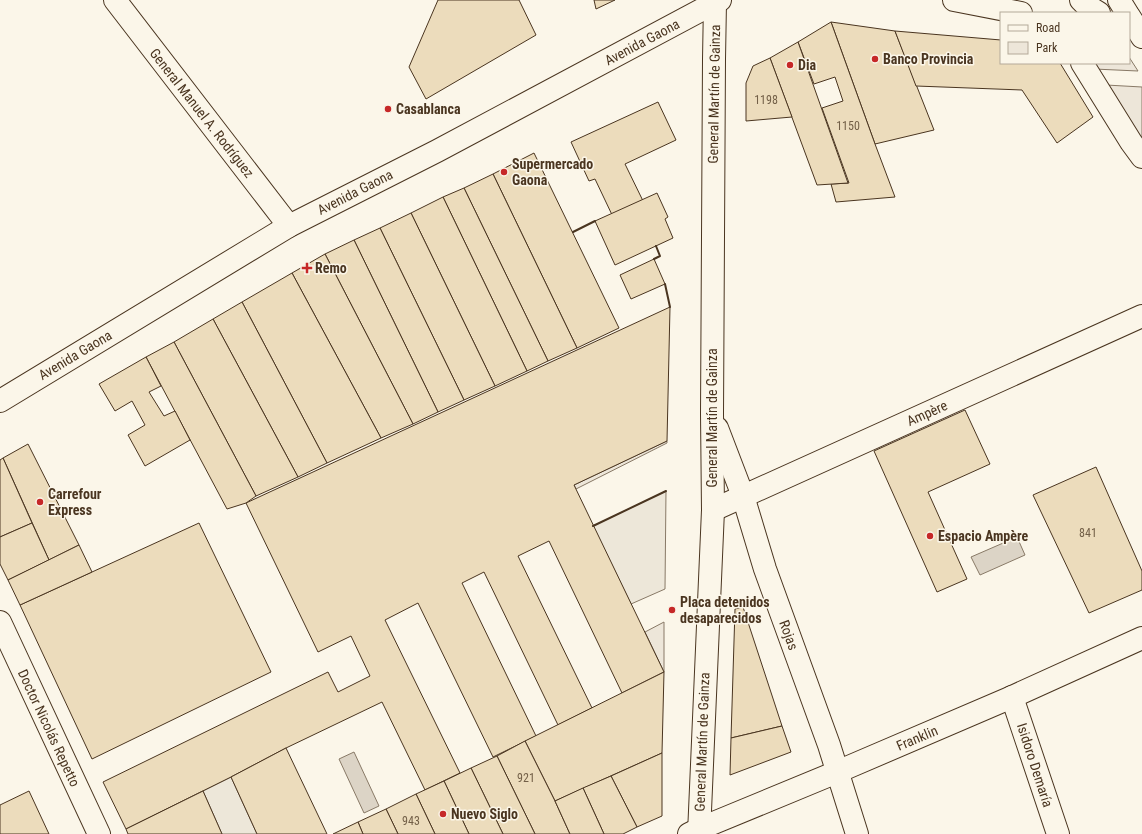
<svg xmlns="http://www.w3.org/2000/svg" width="1142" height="834" font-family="'Roboto Condensed',sans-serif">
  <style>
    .green { fill: #ede6d9; stroke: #887966 }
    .parking { fill: #ede7d9; stroke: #887966 }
    .water { fill: #dcd4c6; stroke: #887966 }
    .building { fill: #ecdcbc; stroke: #4a3520 }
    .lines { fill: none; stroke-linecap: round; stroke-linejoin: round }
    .minor-casing { stroke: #4a3520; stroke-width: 24 }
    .major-casing { stroke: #4a3520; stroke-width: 24 }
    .minor { stroke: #fbf6e9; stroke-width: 22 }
    .major { stroke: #fbf6e9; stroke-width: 22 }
    .wall { stroke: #4a3520; stroke-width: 2 }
    .poi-dot { fill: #c62828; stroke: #fbf6e9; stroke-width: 1.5 }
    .labels { text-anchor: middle; stroke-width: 3; stroke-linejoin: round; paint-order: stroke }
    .number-label { font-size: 12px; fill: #725f47 }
    .street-label { font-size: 14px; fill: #4a3520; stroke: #fbf6e9 }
    .poi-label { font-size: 14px; font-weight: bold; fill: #4a3520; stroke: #fbf6e9; text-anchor: start }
  </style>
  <rect width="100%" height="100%" fill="#fbf6e9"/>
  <g class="green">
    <polygon points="1129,57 1138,71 1094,69 1091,63 1129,63"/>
    <polygon points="1106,85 1142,87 1142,141"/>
    <polygon points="667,441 667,443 576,489 574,485"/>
    <polygon points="664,622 664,672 645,632"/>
  </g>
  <g class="parking">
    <polygon points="666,491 665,589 631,604 593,526"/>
    <polygon points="231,777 257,834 222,834 203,791"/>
  </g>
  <g class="water">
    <polygon points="1017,537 1025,555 980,575 971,557"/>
    <polygon points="354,752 379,806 364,813 339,759"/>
  </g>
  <g class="building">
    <polygon points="438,0 519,0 536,35 426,99 409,67"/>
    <polygon points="594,0 615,0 596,9"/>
    <polygon points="831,22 895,31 934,130 875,144"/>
    <polygon points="831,22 875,144 895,197 836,202 831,184 849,183 822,108 843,101 835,77 814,84 798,42"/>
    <polygon points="895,31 1001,40 1001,63 1060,63 1093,117 1057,143 1022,90 916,86"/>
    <polygon points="798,42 848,183 817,185 770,58"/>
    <polygon points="770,58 792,117 746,121 746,83 753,66"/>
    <polygon points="658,102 676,140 625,164 645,205 614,219 595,179 589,181 571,142"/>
    <polygon points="534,153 619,328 577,348 493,174"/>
    <polygon points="493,174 577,348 548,361 464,188"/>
    <polygon points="464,188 548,361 527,371 443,197"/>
    <polygon points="657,193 668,217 665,219 673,238 615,265 595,221"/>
    <polygon points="443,197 527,371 495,386 411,213"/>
    <polygon points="411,213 495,386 464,400 380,228"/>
    <polygon points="380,228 464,400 438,412 354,240"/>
    <polygon points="354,240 438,412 413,424 325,254"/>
    <polygon points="325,254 413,424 381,438 292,273"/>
    <polygon points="654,259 665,284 631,299 620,275"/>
    <polygon points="292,273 381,438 327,463 242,302"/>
    <polygon points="242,302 327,463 298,477 213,319"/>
    <polygon points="670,307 667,441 574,485 664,672 622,693 549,541 518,556 592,708 558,725 484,572 462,583 536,736 493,757 418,603 385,620 460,773 425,790 382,702 286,748 231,777 126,829 103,782 328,672 338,692 370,676 351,636 318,652 246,503"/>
    <polygon points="213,319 298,477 256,496 174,342"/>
    <polygon points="174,342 256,496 246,503 227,509 146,357"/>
    <polygon points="146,357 161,386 149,392 164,416 175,411 190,440 145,466 128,435 145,425 132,401 115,411 99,384"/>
    <polygon points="965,410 990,464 928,492 967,579 937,592 874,451"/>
    <polygon points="28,444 79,545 49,560 3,458"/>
    <polygon points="3,458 32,523 0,537 0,460"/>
    <polygon points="1096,467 1142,571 1142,590 1089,613 1033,495"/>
    <polygon points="32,523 49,560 8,580 0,564 0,537"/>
    <polygon points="199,523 271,672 92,759 20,605"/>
    <polygon points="79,545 92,572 20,605 8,580"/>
    <polygon points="743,607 782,726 731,738 735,609"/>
    <polygon points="664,672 662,753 555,801 525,741"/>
    <polygon points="782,726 791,752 730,775 731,738"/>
    <polygon points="525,741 555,801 570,834 535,834 497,756"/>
    <polygon points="286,748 327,834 257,834 231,777"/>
    <polygon points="662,753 662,816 637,827 611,776"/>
    <polygon points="497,756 535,834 503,834 471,768"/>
    <polygon points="471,768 503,834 469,834 444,781"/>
    <polygon points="611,776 637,827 623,834 604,834 583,788"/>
    <polygon points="444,781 469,834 435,834 416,794"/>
    <polygon points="583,788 604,834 570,834 555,801"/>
    <polygon points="29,791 49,834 0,834 0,805"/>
    <polygon points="203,791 222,834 128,834 126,829"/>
    <polygon points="416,794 435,834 398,834 386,809"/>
    <polygon points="386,809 398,834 363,834 358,822"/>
    <polygon points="358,822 363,834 333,834"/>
  </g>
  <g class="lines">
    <g class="minor-casing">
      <g id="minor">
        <polyline points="115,0 289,226"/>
        <polyline points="1082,63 1131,142 1142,157"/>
        <polyline points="717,428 743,496 765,569 829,745 857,834"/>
        <polyline points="713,510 1142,316"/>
        <polyline points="0,622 99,834"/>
        <polyline points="1012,697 1058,834"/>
        <polyline points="689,834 699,829 837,772 1012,697 1142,638"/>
        <polyline points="699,834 713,510 712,414 714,59 715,2"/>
      </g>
    </g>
    <g class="major-casing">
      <g id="major">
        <polyline points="954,0 1021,13"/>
        <polyline points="1081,0 1086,5 1099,13"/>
        <polyline points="1119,0 1127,13"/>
        <polyline points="1129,16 1142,37"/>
        <polyline points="0,401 289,226 437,151 720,0"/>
      </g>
    </g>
    <use href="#minor" class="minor"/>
    <use href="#major" class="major"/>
    <g class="wall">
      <polyline points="573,232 595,221"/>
      <polyline points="654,259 660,256 656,246"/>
      <polyline points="665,284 670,307"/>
      <polyline points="593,526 666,491"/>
    </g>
  </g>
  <g class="poi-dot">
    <circle cx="875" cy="59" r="4"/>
    <circle cx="790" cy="65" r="4"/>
    <circle cx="388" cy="109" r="4"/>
    <circle cx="504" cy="172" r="4"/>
    <path d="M305 262h4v4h4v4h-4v4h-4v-4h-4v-4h4z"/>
    <circle cx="40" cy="502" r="4"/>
    <circle cx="930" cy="536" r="4"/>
    <circle cx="672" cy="610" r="4"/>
    <circle cx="443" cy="814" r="4"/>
  </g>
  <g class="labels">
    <g class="number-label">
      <text x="766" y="104">1198</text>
      <text x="848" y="130">1150</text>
      <text x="1088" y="537">841</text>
      <text x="526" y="782">921</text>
      <text x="411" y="825">943</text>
    </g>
    <g class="street-label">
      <text transform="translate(642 42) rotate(-28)" y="5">Avenida Gaona</text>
      <text transform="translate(714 94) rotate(-89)" y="5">General Martín de Gainza</text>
      <text transform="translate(202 113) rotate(52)" y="5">General Manuel A. Rodríguez</text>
      <text transform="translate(355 192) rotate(-27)" y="5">Avenida Gaona</text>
      <text transform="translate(75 355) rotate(-31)" y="5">Avenida Gaona</text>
      <text transform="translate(927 413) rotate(-24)" y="5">Ampère</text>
      <text transform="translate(712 418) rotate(-90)" y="5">General Martín de Gainza</text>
      <text transform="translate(789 635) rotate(70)" y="5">Rojas</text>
      <text transform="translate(49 728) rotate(65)" y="5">Doctor Nicolás Repetto</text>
      <text transform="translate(917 738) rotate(-23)" y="5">Franklin</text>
      <text transform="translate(702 742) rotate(-88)" y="5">General Martín de Gainza</text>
      <text transform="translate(1035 765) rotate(72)" y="5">Isidoro Demaría</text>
    </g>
    <g class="poi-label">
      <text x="883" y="64">Banco Provincia</text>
      <text x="798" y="70">Dia</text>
      <text x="396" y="114">Casablanca</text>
      <text x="512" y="169">Supermercado<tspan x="512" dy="16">Gaona</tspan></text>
      <text x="315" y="273">Remo</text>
      <text x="48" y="499">Carrefour<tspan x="48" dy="16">Express</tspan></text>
      <text x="938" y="541">Espacio Ampère</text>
      <text x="680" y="607">Placa detenidos<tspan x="680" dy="16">desaparecidos</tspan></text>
      <text x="451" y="819">Nuevo Siglo</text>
    </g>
  </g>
  <rect x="1000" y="12" width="130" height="52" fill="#fbf6e9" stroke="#b4a999"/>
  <rect x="1008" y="25" width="20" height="6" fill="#fbf6e9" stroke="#b4a999"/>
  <text x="1036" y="32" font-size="12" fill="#4a3520">Road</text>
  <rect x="1008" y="42" width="20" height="12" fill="#ede6d9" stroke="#b4a999"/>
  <text x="1036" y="52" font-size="12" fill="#4a3520">Park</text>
</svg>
